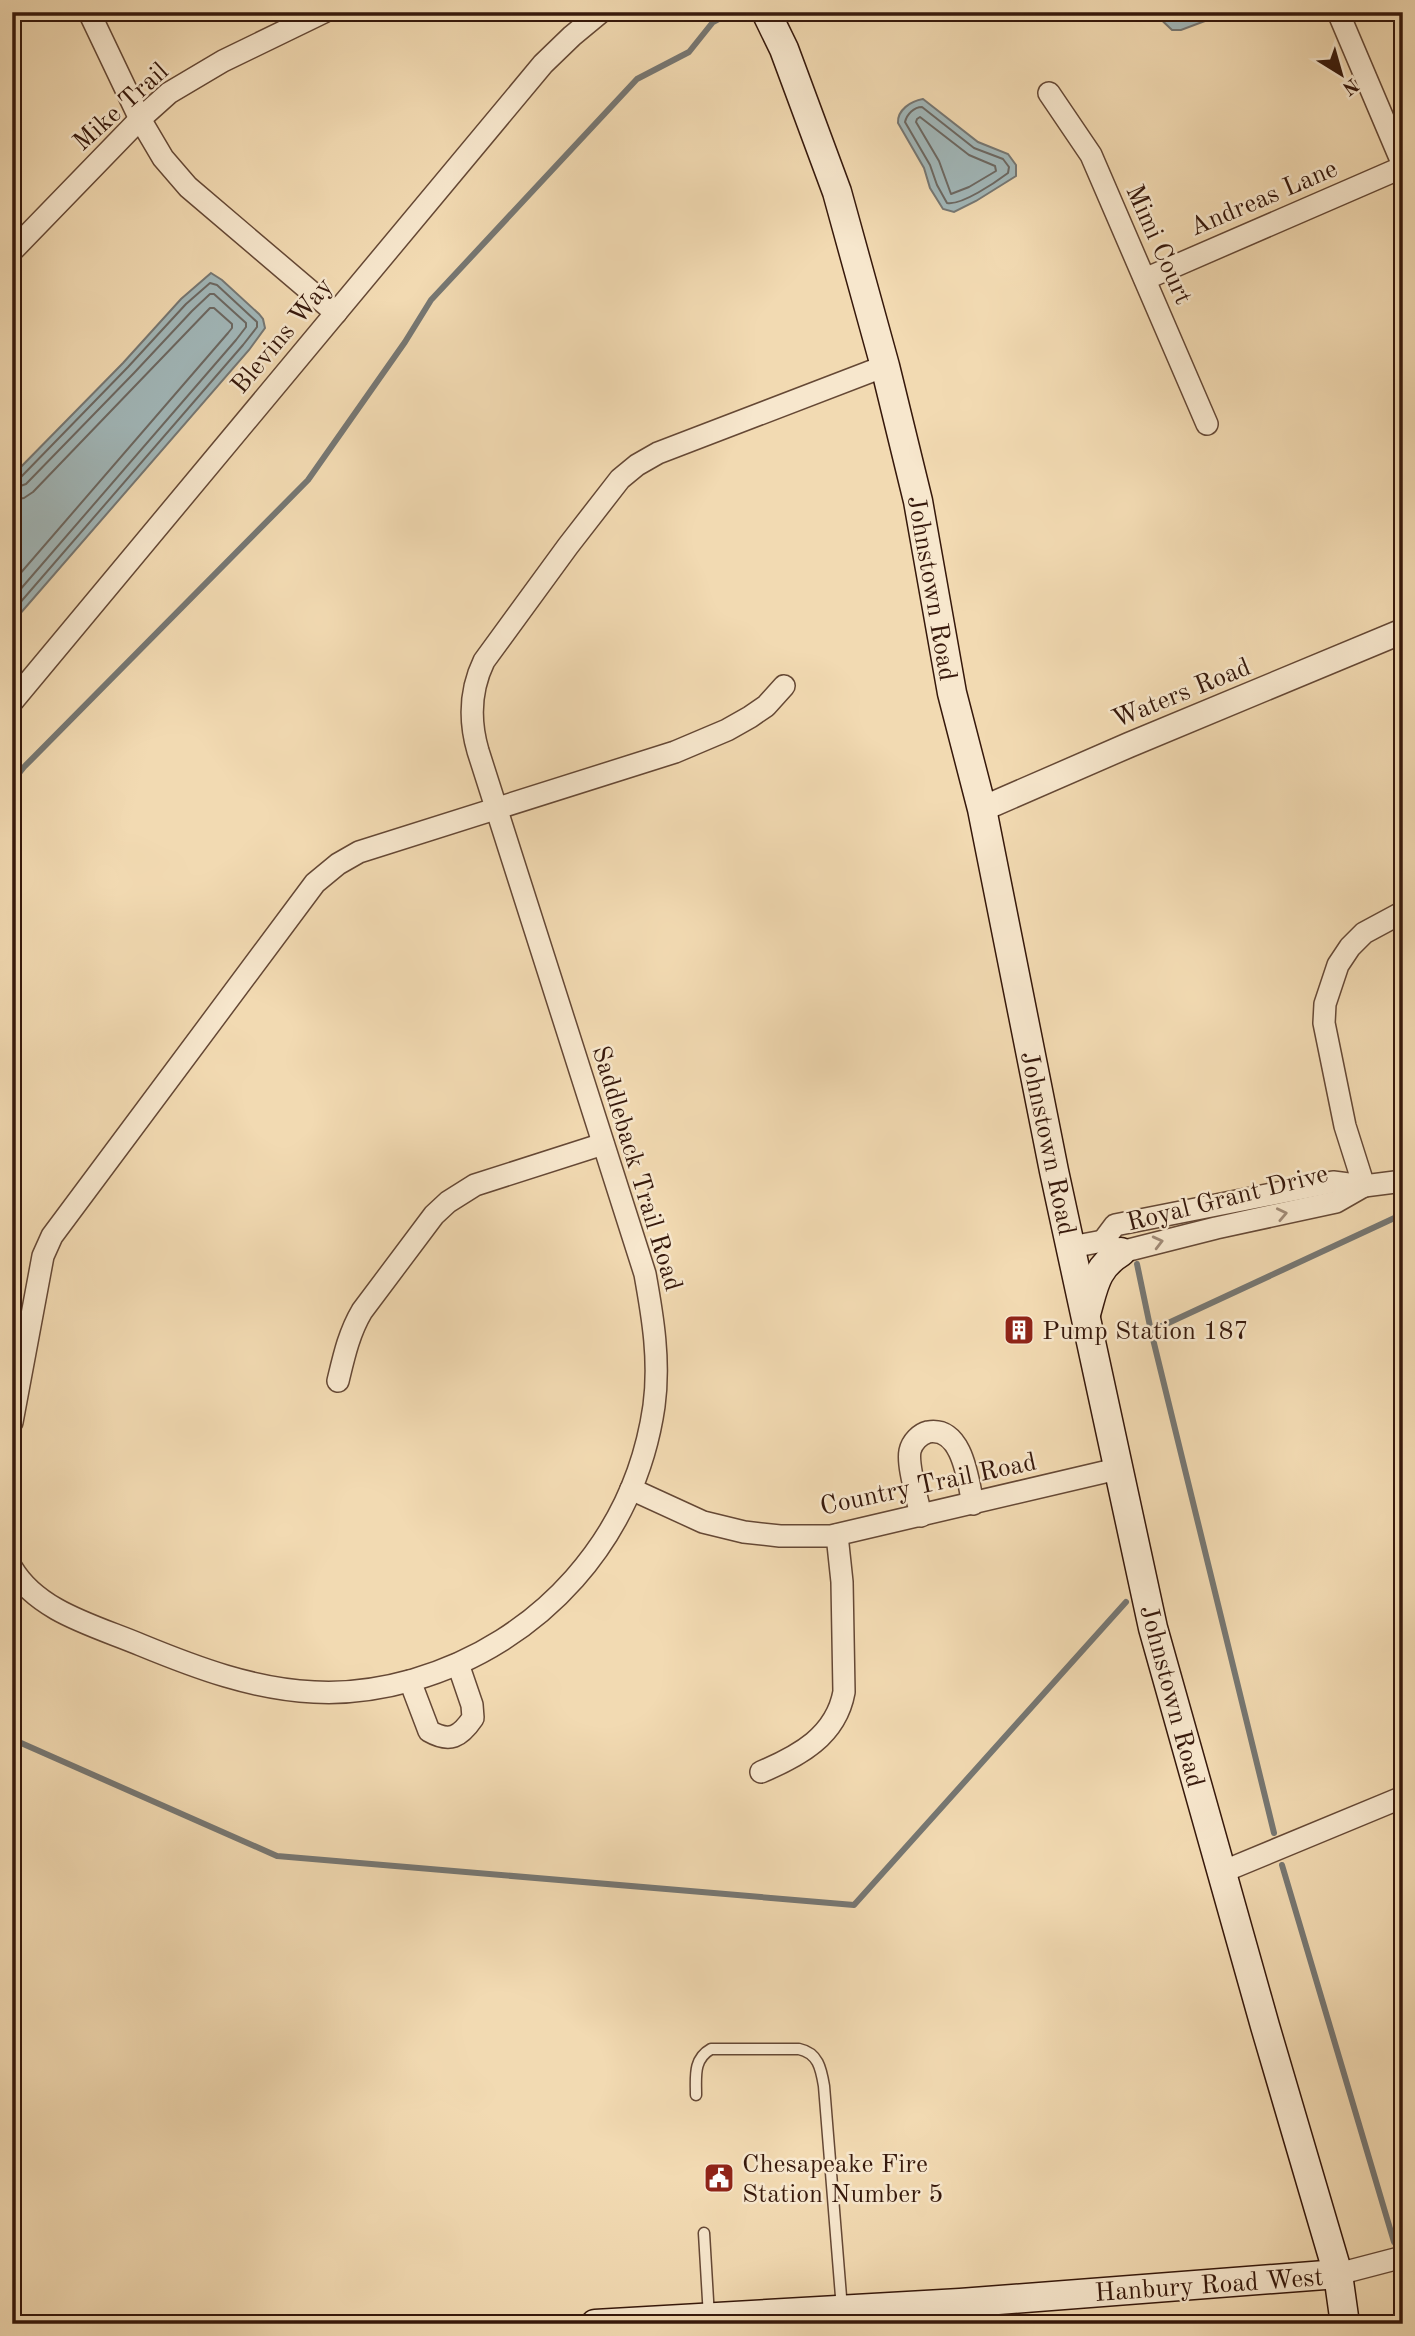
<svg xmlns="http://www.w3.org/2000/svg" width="1415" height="2336" font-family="'Old Standard TT',serif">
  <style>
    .water { fill: #a1b7b9; stroke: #767773; stroke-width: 2 }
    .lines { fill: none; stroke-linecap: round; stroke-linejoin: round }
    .shore { stroke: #6c6862; stroke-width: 2 }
    .stream { stroke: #767773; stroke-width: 6 }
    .service-casing { stroke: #654835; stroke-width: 13 }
    .minor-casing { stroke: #654835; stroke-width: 24 }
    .tertiary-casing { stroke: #654835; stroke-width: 27 }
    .secondary-casing { stroke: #36180b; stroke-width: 31 }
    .service { stroke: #f7e7cd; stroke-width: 10 }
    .minor { stroke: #f7e7cd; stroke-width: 21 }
    .tertiary { stroke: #f7e7cd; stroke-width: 24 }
    .secondary { stroke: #f7e7cd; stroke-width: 28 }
    .oneway { stroke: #a08a76 }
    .labels { text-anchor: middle; stroke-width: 5; stroke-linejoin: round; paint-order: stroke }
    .street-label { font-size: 26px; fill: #36180b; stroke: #f7e7cd }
    .poi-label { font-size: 26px; fill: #36180b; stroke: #f7e7cd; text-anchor: start }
  </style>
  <rect width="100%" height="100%" fill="#f2dab2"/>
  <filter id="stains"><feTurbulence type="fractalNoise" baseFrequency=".00286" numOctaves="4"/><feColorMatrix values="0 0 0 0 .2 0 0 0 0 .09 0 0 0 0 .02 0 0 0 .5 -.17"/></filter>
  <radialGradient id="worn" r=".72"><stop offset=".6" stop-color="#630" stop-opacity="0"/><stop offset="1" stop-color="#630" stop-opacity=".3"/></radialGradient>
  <g class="water">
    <polygon points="1153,12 1229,12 1181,30 1172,30"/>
    <path d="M923 99 978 142 1008 154 1016 165V176L976 201 954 212 943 209 930 188 924 168 898 123C897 110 911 101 923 99Z"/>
    <polygon points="211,273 222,280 259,314 263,319 265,328 249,350 12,623 12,476 123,363 181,299"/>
  </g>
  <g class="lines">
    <g class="shore">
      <path d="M922 107 974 148 1003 159 1009 167 1008 173C996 182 961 206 947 203L937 185 930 165 905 122C907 114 914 107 922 107Z"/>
      <polygon points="920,117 969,155 995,166 996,171 969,187 951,194 939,161 916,122 917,119"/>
      <polyline points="12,480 20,478 128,367 186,304 210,283 217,285 257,322 257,327 243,345 12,612"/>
      <polyline points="12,489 26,484 134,373 192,311 210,294 214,294 246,323 246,327 236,340 12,599"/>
      <polyline points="12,500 24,498 33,492 210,308 214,308 232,324 232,328 228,333 12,583"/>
    </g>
    <g class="stream">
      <polyline points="12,782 24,767 308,480 405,342 431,300 637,79 689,52 713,22 732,12"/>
      <polyline points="1137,1264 1151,1331 1274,1833"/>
      <polyline points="1151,1331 1403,1214"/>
      <polyline points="12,1739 277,1856 854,1905 1126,1602"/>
      <polyline points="1282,1865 1394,2242"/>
    </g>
    <g class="service-casing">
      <g id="service">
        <path d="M696 2095C696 2077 693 2059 711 2049H799C818 2053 821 2068 824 2086L842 2309"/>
        <polyline points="704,2233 709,2317"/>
      </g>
    </g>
    <g class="minor-casing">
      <g id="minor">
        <polyline points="89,12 140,119 163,158 188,187 336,313"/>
        <polyline points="1338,12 1403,165"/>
        <polyline points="1049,93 1091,155 1207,424"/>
        <polyline points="12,251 140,119 169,93 223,61 324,12"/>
        <polyline points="1145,279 1403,167"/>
        <polyline points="12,702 543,64 572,36 601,12"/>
        <polyline points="1364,1186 1345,1126 1324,1023 1325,1004 1338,965 1350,947 1364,933 1403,912"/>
        <polyline points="1103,1241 1115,1225 1333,1182 1364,1186 1403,1181"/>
        <polyline points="1071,1247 1103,1241 1121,1252 1216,1228 1336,1202 1364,1186"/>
        <path d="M338 1381C344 1356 349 1333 362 1311L434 1215 448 1202 475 1185 603 1144"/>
        <polyline points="12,1422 43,1256 52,1236 315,883 338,864 359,852 675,752 727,730 750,717 766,706 784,686"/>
        <polyline points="631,1489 703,1522 744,1532 780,1536 831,1536 1117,1469"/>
        <path d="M921 1516C918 1500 907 1466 910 1451 912 1442 920 1434 928 1432 963 1426 968 1481 973 1504"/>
        <path d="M12 1568C38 1612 96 1626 141 1645 197 1668 253 1689 314 1692 348 1694 381 1689 413 1680 541 1643 635 1538 654 1406 660 1361 653 1318 645 1274L478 751C469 720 470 690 484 661L568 546 620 479 637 465 658 453 885 366"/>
        <path d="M410 1681 429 1731C450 1743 460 1737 473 1718L472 1705 458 1664"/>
        <path d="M761 1772C799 1756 836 1736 844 1692L842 1582 837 1535"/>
        <polyline points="1222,1872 1403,1797"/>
        <polyline points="1338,2274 1403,2257"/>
      </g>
    </g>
    <g class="tertiary-casing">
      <polyline id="tertiary" points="982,809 1129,745 1403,631"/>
    </g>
    <g class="secondary-casing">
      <g id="secondary">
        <polyline points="766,12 784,49 837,192 885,366 918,501 952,693 982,809 1054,1171 1153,1628 1265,2026 1338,2274 1345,2324"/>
        <path d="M1086 1314C1094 1287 1095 1268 1121 1252"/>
        <polyline points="595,2324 960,2303 1338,2274"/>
      </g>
    </g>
    <use href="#service" class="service"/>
    <use href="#minor" class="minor"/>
    <use href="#tertiary" class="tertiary"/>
    <use href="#secondary" class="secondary"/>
  </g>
  <defs><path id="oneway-chevron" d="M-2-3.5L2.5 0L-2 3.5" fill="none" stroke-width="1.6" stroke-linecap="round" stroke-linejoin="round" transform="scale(1.75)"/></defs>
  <g class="oneway">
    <use href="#oneway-chevron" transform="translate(1282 1214) rotate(-12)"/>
    <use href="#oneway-chevron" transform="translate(1158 1242) rotate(-14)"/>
  </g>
  <defs>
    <g id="building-square" transform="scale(1.575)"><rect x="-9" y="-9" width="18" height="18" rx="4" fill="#8f2418" stroke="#f7e7cd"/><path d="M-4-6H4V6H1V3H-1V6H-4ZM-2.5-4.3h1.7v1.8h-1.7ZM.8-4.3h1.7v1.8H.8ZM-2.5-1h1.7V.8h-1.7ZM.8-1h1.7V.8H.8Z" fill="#fff"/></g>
    <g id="civic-square" transform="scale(1.575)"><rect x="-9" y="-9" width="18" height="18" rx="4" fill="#8f2418" stroke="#f7e7cd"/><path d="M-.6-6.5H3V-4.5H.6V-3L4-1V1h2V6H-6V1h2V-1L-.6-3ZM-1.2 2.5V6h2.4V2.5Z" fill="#fff"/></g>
  </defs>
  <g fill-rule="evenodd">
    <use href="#building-square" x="1019" y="1330"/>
    <use href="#civic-square" x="719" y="2178"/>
  </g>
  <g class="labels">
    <g class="street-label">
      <text transform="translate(120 106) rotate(-42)" y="9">Mike Trail</text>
      <text transform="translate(1263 197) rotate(-23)" y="9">Andreas Lane</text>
      <text transform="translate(1160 244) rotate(66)" y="9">Mimi Court</text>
      <text transform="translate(281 335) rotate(-50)" y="9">Blevins Way</text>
      <text transform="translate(933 588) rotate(80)" y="9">Johnstown Road</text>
      <text transform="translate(1181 692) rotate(-22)" y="9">Waters Road</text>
      <text transform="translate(1049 1143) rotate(78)" y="9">Johnstown Road</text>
      <text transform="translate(638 1168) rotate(73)" y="9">Saddleback Trail Road</text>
      <text transform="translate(1227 1197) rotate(-14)" y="9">Royal Grant Drive</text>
      <text transform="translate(928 1483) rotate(-12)" y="9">Country Trail Road</text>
      <text transform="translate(1173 1696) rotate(75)" y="9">Johnstown Road</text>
      <text transform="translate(1209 2284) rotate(-4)" y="9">Hanbury Road West</text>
    </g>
    <g class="poi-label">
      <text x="1042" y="1339">Pump Station 187</text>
      <text x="742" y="2172">Chesapeake Fire<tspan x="742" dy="30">Station Number 5</tspan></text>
    </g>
  </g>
  <rect width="1415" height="2336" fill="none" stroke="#f2dab2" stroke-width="42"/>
  <rect x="14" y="14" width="1387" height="2308" fill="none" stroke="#36180b" stroke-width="3.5"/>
  <rect x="21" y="21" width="1373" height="2294" fill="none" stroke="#36180b" stroke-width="2"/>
  <g transform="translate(1341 74) rotate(143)" stroke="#f7e7cd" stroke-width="5" paint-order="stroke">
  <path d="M0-5L12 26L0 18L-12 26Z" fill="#36180b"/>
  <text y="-10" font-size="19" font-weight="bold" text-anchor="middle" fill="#36180b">N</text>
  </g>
  <rect width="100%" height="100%" filter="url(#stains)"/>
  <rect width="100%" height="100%" fill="url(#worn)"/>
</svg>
